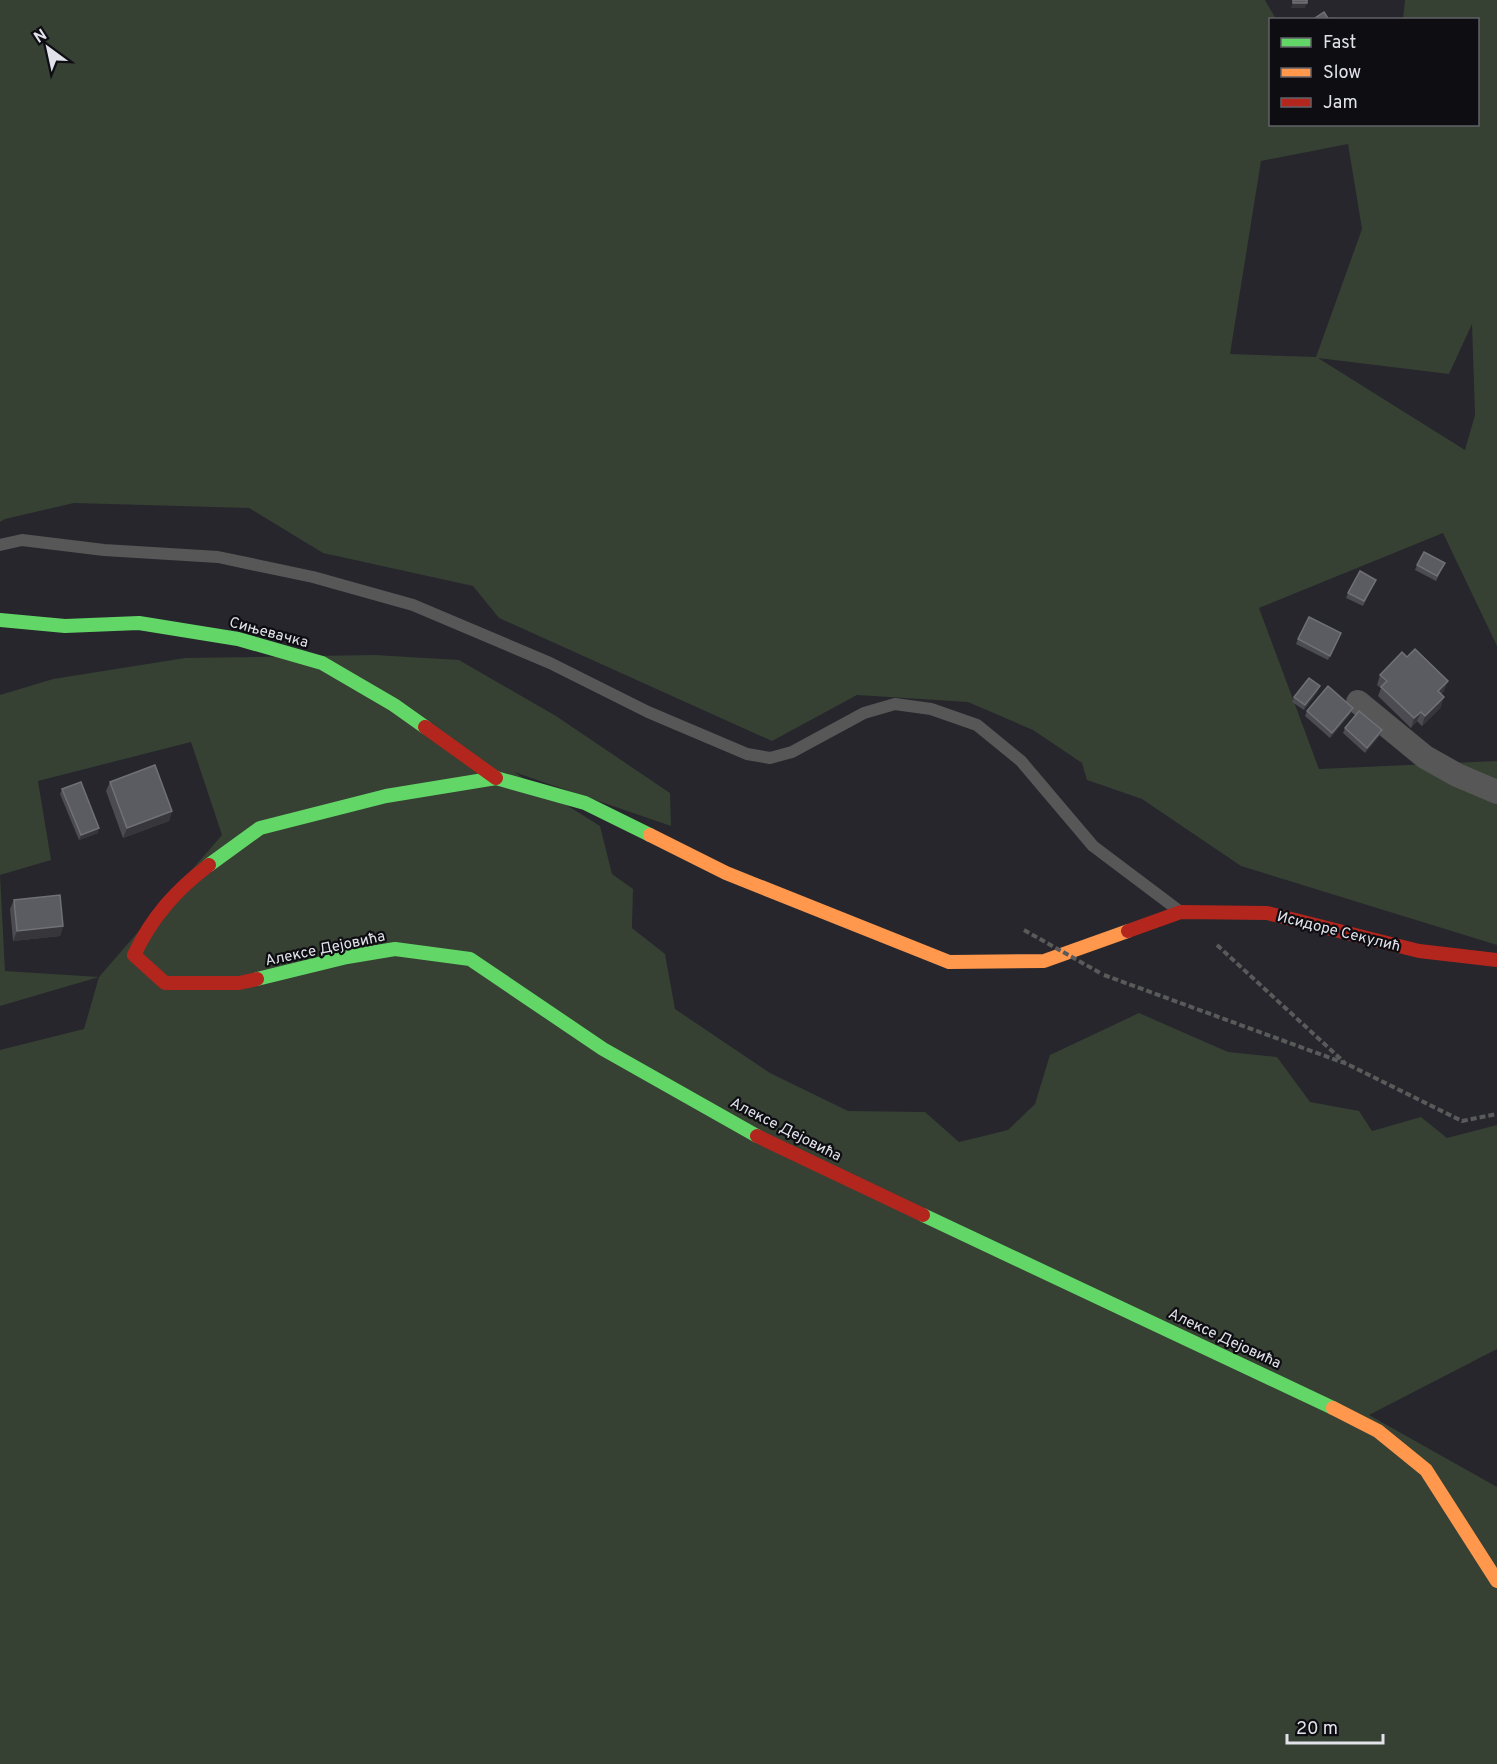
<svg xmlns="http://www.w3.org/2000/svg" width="1497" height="1764" font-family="Overpass,sans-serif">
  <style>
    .green { fill: #364033; fill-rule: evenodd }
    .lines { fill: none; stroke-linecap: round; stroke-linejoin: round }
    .path { stroke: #595a5a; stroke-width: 4; stroke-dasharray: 6 3; stroke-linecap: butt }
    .lane { stroke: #565756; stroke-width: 12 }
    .street { stroke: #565756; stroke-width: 24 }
    .fast { stroke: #63d668; stroke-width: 14 }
    .slow { stroke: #ff974d; stroke-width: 14 }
    .jam { stroke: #b3261e; stroke-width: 14 }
    .path-bridge { stroke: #595a5a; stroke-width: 4; stroke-dasharray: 6 3; stroke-linecap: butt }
    .wall { fill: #4b4b51 }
    .shaded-wall { fill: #36363b }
    .building { fill: #5b5c61; stroke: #707176; stroke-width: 1.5 }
    .labels { text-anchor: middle; stroke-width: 4.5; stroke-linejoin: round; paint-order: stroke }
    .street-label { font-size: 15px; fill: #e1e2ea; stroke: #0d0d12 }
  </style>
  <rect width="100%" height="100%" fill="#26262c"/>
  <g class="green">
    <path d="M0 0H1265L1276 19 1270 20V124H1478V20L1403 19 1405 0H1497V646L1443 533 1259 608 1319 769 1497 761V945L1241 866 1142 799 1087 780 1082 763 1033 730 968 702 857 695 772 741 499 618 473 586 323 553 249 508 74 503 5 519 0 522ZM1348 144 1362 229 1316 357 1230 354 1261 161ZM1472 324 1475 415 1465 450 1318 358 1449 374Z"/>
    <path d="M375 655 459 660 556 716 670 793 671 826 514 772 600 826 612 874 633 889 632 928 665 954 675 1009 770 1073 848 1111 925 1112 959 1142 1008 1130 1035 1104 1050 1055 1139 1013 1228 1052 1277 1057 1310 1102 1359 1111 1372 1131 1421 1117 1447 1138 1497 1125V1349L1369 1415 1497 1487V1764H0V1050L84 1029 99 977 0 1006V695L53 679 185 658ZM191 742 222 835 99 977 5 971 0 875 51 860 38 781Z"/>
  </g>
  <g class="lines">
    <g class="path">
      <polyline points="1217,945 1344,1062"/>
      <polyline points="1104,975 1347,1064 1462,1121 1497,1114"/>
    </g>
    <polyline class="lane" points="0,545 22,540 104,550 218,557 313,577 413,605 550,663 648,712 747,754 770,758 792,752 864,713 895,704 931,709 977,725 1021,761 1093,846 1178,910"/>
    <polyline class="street" points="1358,702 1425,757 1457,775 1497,792"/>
    <g class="fast">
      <polyline points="0,620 65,626 139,623 238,639 322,663 394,705 425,727"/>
      <polyline points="209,865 260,828 386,796 496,778 585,803 650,835"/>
      <polyline points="257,979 347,957 395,949 470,959 603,1049 757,1136"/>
      <polyline points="923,1215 1333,1408"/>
    </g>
    <g class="slow">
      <polyline points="650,835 726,873 949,962 1044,961 1128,931"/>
      <polyline points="1333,1408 1378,1431 1426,1470 1497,1581"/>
    </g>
    <g class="jam">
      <polyline points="425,727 496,778"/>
      <path d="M209 865C176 890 152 917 134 955L165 983H239L257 979"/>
      <polyline points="1128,931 1181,912 1267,913 1419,951 1497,960"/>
      <polyline points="757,1136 923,1215"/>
    </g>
    <polyline class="path-bridge" points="1024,930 1102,974"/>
  </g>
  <g class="wall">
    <polygon points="1445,563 1436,581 1415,570 1417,565"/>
    <polygon points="1376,580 1363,606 1346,598 1348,593"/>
    <polygon points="1341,633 1328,660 1296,644 1298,639"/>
    <polygon points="1407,657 1444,691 1441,694 1441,707 1422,726 1417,721 1411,728 1378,696 1381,688 1377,685 1380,675"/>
    <polygon points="1318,691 1304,710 1292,702 1294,697"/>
    <polygon points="1307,711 1351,713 1330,738 1305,716"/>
    <polygon points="1345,728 1382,730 1380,735 1365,753 1343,733"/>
    <polygon points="110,782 172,811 169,821 123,838 106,791"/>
    <polygon points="62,789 98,833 79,840 60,794"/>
    <polygon points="14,900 63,926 60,936 13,941 10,909"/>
  </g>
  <g class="shaded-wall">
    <polygon points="1293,3 1307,3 1305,8 1291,8"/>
    <polygon points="1448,681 1444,691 1435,701 1438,691"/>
    <polygon points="1320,686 1318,691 1304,710 1305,705"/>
    <polygon points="1444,697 1441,707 1422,726 1425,716"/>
    <polygon points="1353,708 1351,713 1330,738 1332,733"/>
    <polygon points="1421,712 1417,721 1411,728 1414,718"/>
    <polygon points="1382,730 1380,735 1365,753 1367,748"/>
    <polygon points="172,811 169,821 123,838 127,828"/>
    <polygon points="99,828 98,833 79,840 81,835"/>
    <polygon points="63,926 60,936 13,941 17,931"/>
  </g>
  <g class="building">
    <rect x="1293" y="0" width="14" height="3"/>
    <polygon points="1324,12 1329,20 1312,20"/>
    <polygon points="1424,552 1445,563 1437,576 1417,565"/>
    <polygon points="1360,571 1376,580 1364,601 1348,593"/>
    <polygon points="1309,617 1341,633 1330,656 1298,639"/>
    <polygon points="1415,649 1448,681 1438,691 1444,697 1425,716 1421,712 1414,718 1381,687 1387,681 1380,675 1402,652 1407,657"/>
    <polygon points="1309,678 1320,686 1305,705 1294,697"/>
    <polygon points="1328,686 1353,708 1332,733 1307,711"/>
    <polygon points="1359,711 1382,730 1367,748 1345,728"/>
    <polygon points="155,765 172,811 127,828 110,782"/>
    <polygon points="81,782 99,828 81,835 62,789"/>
    <polygon points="60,895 63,926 17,931 14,900"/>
  </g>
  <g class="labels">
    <g class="street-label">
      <text transform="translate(269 632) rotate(15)" y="5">Сињевачка</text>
      <text transform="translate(1339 931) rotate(14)" y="5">Исидоре Секулић</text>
      <text transform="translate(325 948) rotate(-12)" y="5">Алексе Дејовића</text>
      <text transform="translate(786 1129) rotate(27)" y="5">Алексе Дејовића</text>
      <text transform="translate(1225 1338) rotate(25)" y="5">Алексе Дејовића</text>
    </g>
  </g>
  <rect x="1269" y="18" width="210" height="108" fill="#0d0d12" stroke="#626268" stroke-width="1.5"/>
  <rect x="1281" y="38" width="30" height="9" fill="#63d668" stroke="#626268" stroke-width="1.5"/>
  <text x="1323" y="48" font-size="18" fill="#e1e2ea">Fast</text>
  <rect x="1281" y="68" width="30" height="9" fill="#ff974d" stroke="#626268" stroke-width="1.5"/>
  <text x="1323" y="78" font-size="18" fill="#e1e2ea">Slow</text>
  <rect x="1281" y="98" width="30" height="9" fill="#b3261e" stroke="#626268" stroke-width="1.5"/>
  <text x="1323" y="108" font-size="18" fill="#e1e2ea">Jam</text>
  <g transform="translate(48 48) rotate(327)" stroke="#0d0d12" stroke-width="4.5" paint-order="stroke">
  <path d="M0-4.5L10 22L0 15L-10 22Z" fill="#e1e2ea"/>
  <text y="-9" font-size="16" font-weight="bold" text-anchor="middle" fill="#e1e2ea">N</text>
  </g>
  <path d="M1287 1734v9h96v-9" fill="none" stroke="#e1e2ea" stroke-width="3"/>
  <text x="1296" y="1734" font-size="18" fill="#e1e2ea" stroke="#0d0d12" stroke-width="4.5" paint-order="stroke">20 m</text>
</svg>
